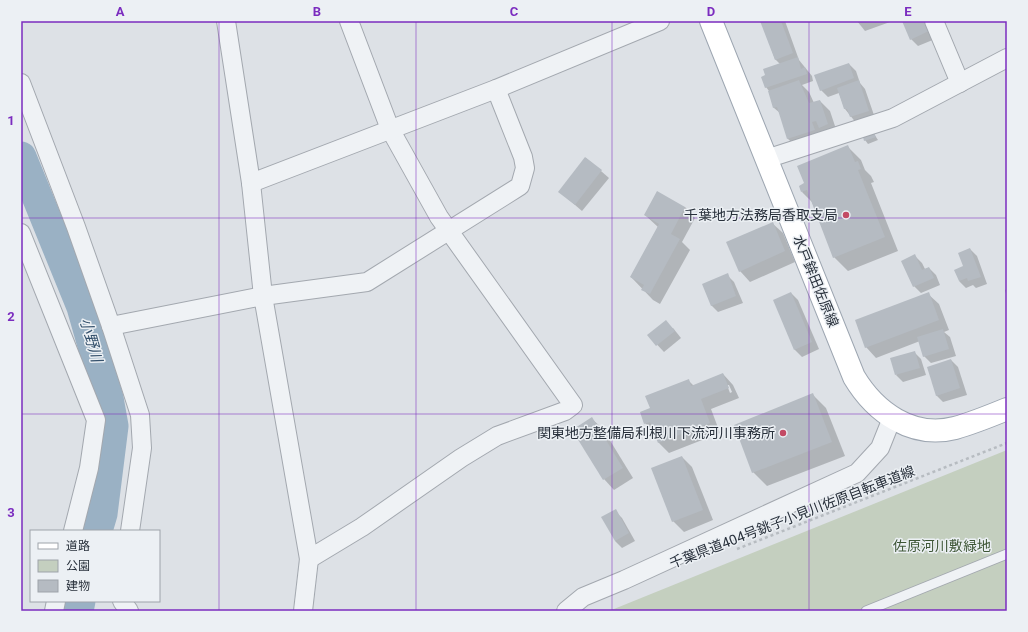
<svg xmlns="http://www.w3.org/2000/svg" width="1028" height="632" font-family="Roboto,'Noto Sans JP',sans-serif">
  <style>
    .green { fill: #c4cfbf }
    .shadow { fill: #0003; fill-rule: evenodd }
    .lines { fill: none; stroke-linecap: round; stroke-linejoin: round }
    .river { stroke: #9ab1c4; stroke-width: 31 }
    .building { fill: #b5bbc2 }
    .lane-casing { stroke: #a3a8af; stroke-width: 11 }
    .street-casing { stroke: #a3a8af; stroke-width: 20 }
    .primary-casing { stroke: #9da6b1; stroke-width: 24 }
    .path { stroke: #b7bcc1; stroke-width: 2.5; stroke-dasharray: 3 3; stroke-linecap: butt }
    .lane { stroke: #eff2f5; stroke-width: 9 }
    .street { stroke: #eff2f5; stroke-width: 18 }
    .primary { stroke: #fff; stroke-width: 22 }
    .grid { fill: none; stroke: #7b2cbf; stroke-width: 1; stroke-opacity: 0.55 }
    .poi-dot { fill: #c34a64; stroke: #ecf0f4; stroke-width: 1.5 }
    .labels { text-anchor: middle; stroke-width: 3; stroke-linejoin: round; paint-order: stroke }
    .poi-label { font-size: 14px; fill: #28303b; stroke: #ecf0f4; text-anchor: end }
    .street-label { font-size: 14px; fill: #28303b; stroke: #ecf0f4 }
    .park-label { font-size: 14px; fill: #3e5636; stroke: #ecf0f4 }
    .water-label { font-size: 15px; font-style: italic; fill: #35516c; stroke: #ecf0f4 }
    .neatline { fill: none; stroke: #7b2cbf; stroke-width: 1.5 }
    .grid-label { font-size: 13px; text-anchor: middle; font-weight: bold; fill: #7b2cbf }
  </style>
  <rect width="100%" height="100%" fill="#dde1e6"/>
  <polygon class="green" points="1007,450 1007,611 609,611"/>
  <g class="shadow">
    <polygon points="761,21 785,21 799,60 812,76 813,81 802,85 809,92 814,103 820,101 830,111 838,135 799,149 788,139 780,113 774,108 769,91 766,87 780,64 775,59"/>
    <polygon points="857,21 890,21 890,22 865,31"/>
    <polygon points="903,21 933,21 940,37 918,46 911,39"/>
    <polygon points="849,64 856,71 860,83 865,89 875,118 857,124 845,109 839,93 828,97 821,90"/>
    <polygon points="874,134 878,140 868,144 865,140"/>
    <polygon points="847,146 861,160 865,170 871,176 874,182 871,183 898,251 848,271 834,257 812,202 802,192 805,184"/>
    <polygon points="586,158 609,178 582,211 560,192"/>
    <polygon points="685,207 695,218 682,242 690,250 660,304 653,300 631,277 658,227 645,215"/>
    <polygon points="772,223 783,233 795,262 750,282 740,271"/>
    <polygon points="970,249 977,256 987,284 976,288 973,285 966,288 959,281"/>
    <polygon points="915,256 922,263 925,269 929,268 936,275 940,285 921,293 914,286"/>
    <polygon points="727,275 734,282 743,303 718,312 711,305"/>
    <polygon points="1007,289 1007,297 1005,290"/>
    <polygon points="791,293 798,300 819,349 802,357 795,350"/>
    <polygon points="928,294 939,304 949,330 944,332 950,337 956,356 931,363 924,356 920,341 876,358 866,347"/>
    <polygon points="673,328 681,338 664,352 649,336"/>
    <polygon points="914,352 921,359 926,375 903,382 896,375"/>
    <polygon points="951,360 958,367 967,395 943,402 936,395"/>
    <path d="M723 374 733 385 739 398 711 409 720 433 669 453 659 443 655 433 645 423 651 409 688 380 694 386ZM727 385H729L732 392 730 393Z"/>
    <polygon points="812,394 826,408 845,456 767,486 753,472"/>
    <polygon points="592,419 603,429 633,478 614,490 604,479"/>
    <polygon points="682,457 692,467 713,520 684,532 673,521"/>
    <polygon points="615,511 622,518 635,541 622,548 615,541"/>
  </g>
  <g class="lines">
    <g class="river">
      <polyline points="21,157 82,307 108,398 113,426 102,514 97,531"/>
      <polyline points="78,611 80,601"/>
    </g>
  </g>
  <g class="building">
    <polygon points="760,21 781,21 793,53 775,60"/>
    <polygon points="902,21 929,21 933,29 910,40"/>
    <polygon points="798,57 801,69 805,67 807,74 765,88 761,77 765,75 763,69"/>
    <polygon points="849,63 854,78 820,91 814,75"/>
    <polygon points="799,80 809,103 820,100 828,124 819,128 816,121 812,122 815,130 787,139 777,107 773,108 768,91"/>
    <polygon points="859,80 869,111 850,117 847,109 844,109 837,88"/>
    <polygon points="874,133 876,137 864,141 863,137"/>
    <polygon points="848,145 855,162 858,161 861,169 858,170 885,237 833,258 807,190 801,192 799,186 804,183 797,166"/>
    <polygon points="585,157 602,170 575,205 558,192"/>
    <polygon points="657,191 685,207 671,234 680,239 650,294 641,290 644,285 630,277 659,224 644,215"/>
    <polygon points="773,222 785,251 739,272 726,242"/>
    <polygon points="970,248 981,277 968,281 967,278 959,281 954,270 963,266 958,253"/>
    <polygon points="915,254 922,270 929,267 934,278 913,287 901,261"/>
    <polygon points="728,273 736,296 711,306 702,284"/>
    <polygon points="791,292 812,342 794,350 773,300"/>
    <polygon points="929,292 939,320 865,348 855,320"/>
    <polygon points="666,320 675,331 656,346 647,335"/>
    <polygon points="943,329 949,349 923,357 917,337"/>
    <polygon points="915,351 920,368 895,375 890,358"/>
    <polygon points="951,359 960,388 936,396 927,367"/>
    <polygon points="723,373 729,388 701,399 710,423 658,443 650,422 644,424 640,412 650,408 645,396 689,379 691,386"/>
    <polygon points="813,393 832,442 752,473 734,425"/>
    <polygon points="592,417 623,468 603,480 572,430"/>
    <polygon points="682,456 703,510 672,522 651,468"/>
    <polygon points="616,509 629,533 615,541 601,517"/>
  </g>
  <g class="lines">
    <g class="lane-casing">
      <polyline id="lane" points="866,611 1007,554"/>
    </g>
    <g class="street-casing">
      <g id="street">
        <polyline points="226,21 251,183 263,296 309,559 362,527 461,458 497,436 565,411 573,405 439,217 390,129 349,21"/>
        <polyline points="934,21 960,83"/>
        <polyline points="21,83 76,227 111,326 263,296 367,282 520,186 525,168 523,157 496,89"/>
        <polyline points="766,159 893,118 1007,58"/>
        <polyline points="251,183 496,89 660,21"/>
        <polyline points="21,233 96,420 89,468 73,531"/>
        <polyline points="111,326 140,415 142,448 130,531"/>
        <polyline points="122,601 129,611"/>
        <polyline points="54,611 56,601"/>
        <polyline points="303,611 309,559"/>
        <polyline points="566,611 583,597 624,580 857,473 880,448 892,418"/>
      </g>
    </g>
    <g class="primary-casing">
      <path id="primary" d="M711 21 854 377C875 412 912 439 955 428 973 423 990 416 1007 409"/>
    </g>
    <polyline class="path" points="737,549 1007,443"/>
    <use href="#lane" class="lane"/>
    <use href="#street" class="street"/>
    <use href="#primary" class="primary"/>
  </g>
  <path class="grid" d="M219 21V611M416 21V611M612 21V611M809 21V611M21 218H1007M21 414H1007"/>
  <g class="poi-dot">
    <circle cx="846" cy="215" r="4"/>
    <circle cx="783" cy="433" r="4"/>
  </g>
  <g class="labels">
    <g class="poi-label">
      <text x="838" y="220">千葉地方法務局香取支局</text>
      <text x="775" y="438">関東地方整備局利根川下流河川事務所</text>
    </g>
    <g class="street-label">
      <text transform="translate(816 281) rotate(68)" y="5">水戸鉾田佐原線</text>
      <text transform="translate(792 517) rotate(-21)" y="5">千葉県道404号銚子小見川佐原自転車道線</text>
    </g>
    <g class="park-label">
      <text x="942" y="551">佐原河川敷緑地</text>
    </g>
    <g class="water-label">
      <text transform="translate(91 340) rotate(74)" y="5">小野川</text>
    </g>
  </g>
  <rect width="1028" height="632" fill="none" stroke="#ecf0f4" stroke-width="44"/>
  <rect x="30" y="530" width="130" height="72" fill="#ecf0f4" stroke="#9ea3aa"/>
  <rect x="38" y="543" width="20" height="6" fill="#ffffff" stroke="#9ea3aa"/>
  <text x="66" y="550" font-size="12" fill="#28303b">道路</text>
  <rect x="38" y="560" width="20" height="12" fill="#c4cfbf" stroke="#9ea3aa"/>
  <text x="66" y="570" font-size="12" fill="#28303b">公園</text>
  <rect x="38" y="580" width="20" height="12" fill="#b5bbc2" stroke="#9ea3aa"/>
  <text x="66" y="590" font-size="12" fill="#28303b">建物</text>
  <rect x="22" y="22" width="984" height="588" class="neatline"/>
  <g class="grid-label">
    <text x="120" y="16">A</text>
    <text x="317" y="16">B</text>
    <text x="514" y="16">C</text>
    <text x="711" y="16">D</text>
    <text x="908" y="16">E</text>
    <text x="11" y="125">1</text>
    <text x="11" y="321">2</text>
    <text x="11" y="517">3</text>
  </g>
</svg>
